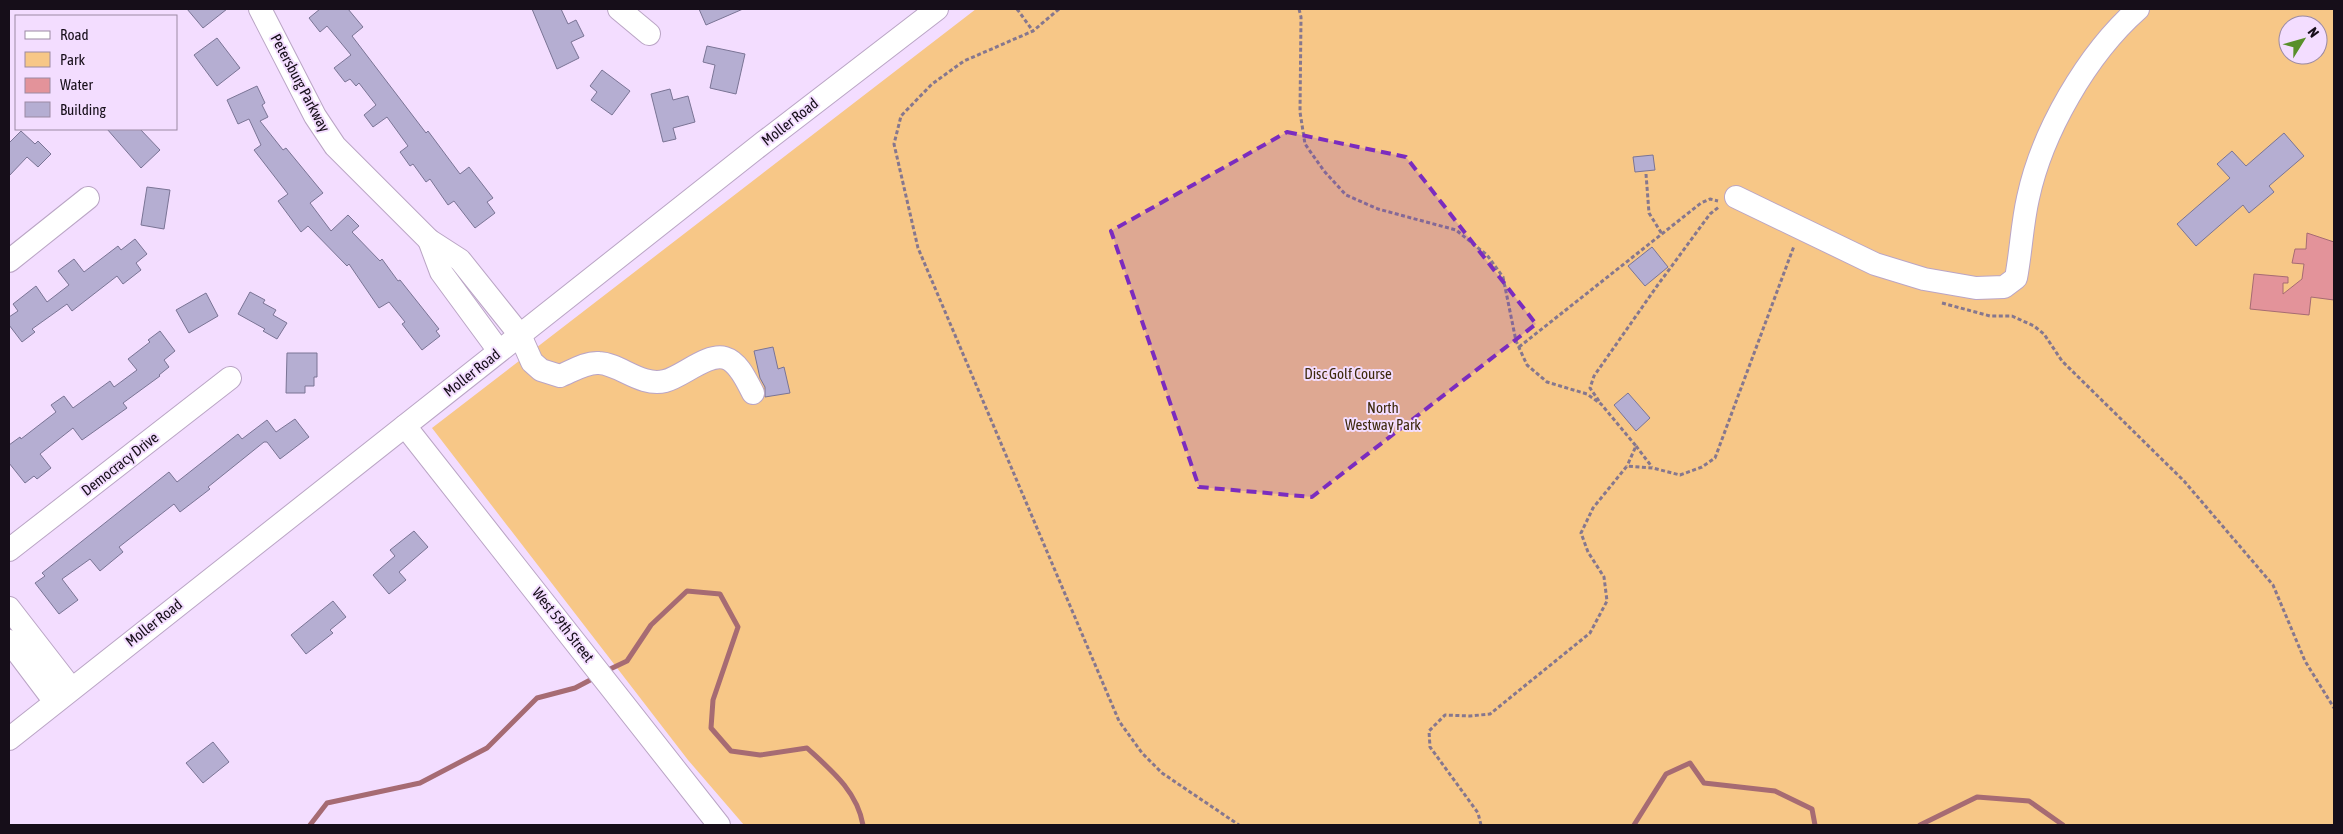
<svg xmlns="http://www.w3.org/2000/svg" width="2343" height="834" font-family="'Asap Condensed',sans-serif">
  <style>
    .green { fill: #f7c787; fill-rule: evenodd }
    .water { fill: #e3939a; stroke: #a66b73 }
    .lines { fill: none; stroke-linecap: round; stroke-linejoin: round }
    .stream { stroke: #a66b73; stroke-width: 5 }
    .building { fill: #b5aed2; stroke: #7a7495 }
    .minor-casing { stroke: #baa5c5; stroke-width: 24 }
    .path { stroke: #86778e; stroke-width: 3; stroke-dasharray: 4 2.5; stroke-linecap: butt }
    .minor { stroke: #fff; stroke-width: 22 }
    .marked { fill: #7b2cbf; fill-opacity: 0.2; stroke: #7b2cbf; stroke-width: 4; stroke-dasharray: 10 6; stroke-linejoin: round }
    .labels { text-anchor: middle; stroke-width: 4; stroke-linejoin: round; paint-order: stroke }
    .street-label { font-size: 15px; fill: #160e19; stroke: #f3ddff }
    .park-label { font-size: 15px; fill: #3d290d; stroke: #f3ddff }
  </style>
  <rect width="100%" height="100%" fill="#f3ddff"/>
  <path class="green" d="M976 9H2334V825H744L688 760 432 428ZM2288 25H2318V55H2288Z"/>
  <polygon class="water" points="2307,233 2334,242 2334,300 2311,297 2309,315 2250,309 2254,274 2288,277 2288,283 2283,283 2283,294 2302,279 2304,264 2292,263 2295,249 2306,249"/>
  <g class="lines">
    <g class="stream">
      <path d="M606 671 627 661 651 625 687 591 720 594 738 627 713 700 711 728 731 751 760 755 807 748C831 770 857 791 863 825"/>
      <polyline points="310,825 327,803 420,783 487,748 537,698 575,688 596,677"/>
      <polyline points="1634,825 1666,774 1690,763 1704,783 1775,791 1812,809 1815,825"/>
      <polyline points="1920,825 1977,797 2029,801 2063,825"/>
    </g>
  </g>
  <g class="building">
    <polygon points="187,9 227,9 203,28"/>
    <polygon points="320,9 348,9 363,27 352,36 426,133 428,131 460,174 469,167 493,198 487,202 495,213 475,228 454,201 448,205 430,179 426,182 413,164 410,166 400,152 408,146 387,117 373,127 364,115 376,105 359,83 356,86 350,79 345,82 334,68 351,55 327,26 320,32 309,18"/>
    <polygon points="532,9 561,9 568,24 576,20 584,36 571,42 579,58 557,69"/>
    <polygon points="699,9 743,9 706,25"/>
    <polygon points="217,38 240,68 217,86 194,55"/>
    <polygon points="707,46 745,54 736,94 710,88 715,65 703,62"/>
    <polygon points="602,70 630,91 612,115 591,100 597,92 590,86"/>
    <polygon points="257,86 265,103 262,105 268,117 260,121 283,150 286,148 323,193 310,203 331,231 348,215 359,226 352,232 380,261 382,259 398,281 400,280 439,329 436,331 440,336 422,350 402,324 405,322 389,302 379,308 349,264 347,266 308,226 301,232 278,201 288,194 254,150 261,145 249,119 238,124 227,100"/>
    <polygon points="670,89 673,100 688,96 695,122 673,128 676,139 663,142 651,94"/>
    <polygon points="107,129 140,129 160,150 141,168"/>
    <polygon points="21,131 35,144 38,141 51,154 38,167 27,157 9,176 9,143"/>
    <polygon points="2284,133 2304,156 2269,186 2274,192 2249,213 2243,205 2196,246 2177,224 2230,178 2217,164 2232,151 2246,166"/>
    <polygon points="1653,155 1655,170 1635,172 1633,157"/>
    <polygon points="147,187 170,190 164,229 141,225"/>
    <polygon points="135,239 147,254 136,263 141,270 123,284 117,276 72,311 67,304 32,329 35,332 22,342 9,325 9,317 18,311 13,304 36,286 47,302 69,285 58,271 74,259 84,272 118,246 121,250"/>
    <polygon points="1652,247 1668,267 1645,286 1628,266"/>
    <polygon points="250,292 265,300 263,303 276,310 273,315 287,323 277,339 263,331 265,329 238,314"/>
    <polygon points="206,293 218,316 189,333 176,310"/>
    <polygon points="160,331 175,351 164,360 169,367 159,375 160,376 123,403 127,408 82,440 73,428 40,454 51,468 37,479 34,476 25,483 9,463 9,445 20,437 21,439 56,412 51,405 64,396 73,408 110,381 114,387 137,370 128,359 150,342 148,340"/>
    <polygon points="773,347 778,369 784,367 790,393 765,397 765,387 760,378 754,351"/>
    <polygon points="287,353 317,353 317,377 314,377 314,386 305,386 305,393 286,393"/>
    <polygon points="1628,393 1650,418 1636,431 1614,405"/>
    <polygon points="295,419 309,437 280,459 267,442 264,442 208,487 210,489 180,512 174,504 119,547 123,552 100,571 90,559 62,579 78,600 59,614 35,583 45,576 42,573 169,472 177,482 238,434 242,439 267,420 276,432"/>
    <polygon points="414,531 428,547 399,572 406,580 389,594 373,575 395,556 390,550"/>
    <polygon points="333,601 346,617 330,630 333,633 306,654 291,635"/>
    <polygon points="213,742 229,762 203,783 186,763"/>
  </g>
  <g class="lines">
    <g class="minor-casing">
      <g id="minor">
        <path d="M260 9 315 116 335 146 429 240 460 260 520 335 532 362 541 370 560 376C572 371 586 362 599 363 620 364 641 387 665 381 682 377 707 353 725 358 739 362 747 382 753 393"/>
        <polyline points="619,9 649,34"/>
        <path d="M1736 197 1875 264 1924 279 1976 288 2004 287 2016 278C2021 252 2022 224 2028 198 2042 132 2087 54 2138 9"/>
        <polyline points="429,240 441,272 499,351"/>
        <polyline points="9,261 88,198"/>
        <polyline points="405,426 719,825"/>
        <polyline points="9,550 230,378"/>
        <polyline points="9,608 71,688"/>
        <polyline points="9,641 55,702"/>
        <polyline points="9,739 764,142 937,9"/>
      </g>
    </g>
    <g class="path">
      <polyline points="1017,9 1033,31"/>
      <polyline points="1059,9 1033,31 964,61 932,84 901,116 894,144 918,248 1119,721 1142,753 1162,773 1239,825"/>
      <polyline points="1299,9 1301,17 1300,112 1305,144 1324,171 1346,195 1378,209 1456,230 1487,255 1503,277 1516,341 1527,365 1547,382 1587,394 1601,404 1636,446 1627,466"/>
      <polyline points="1646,174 1649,213 1662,234"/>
      <polyline points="1942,303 1990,316 2012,316 2034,326 2044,334 2062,361 2184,481 2273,585 2305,661 2334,708"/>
      <polyline points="1519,347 1701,203 1710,199 1718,201"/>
      <polyline points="1599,401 1590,388 1594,376 1657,286 1710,214 1720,206"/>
      <polyline points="1636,446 1652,467"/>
      <polyline points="1481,825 1478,813 1430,747 1429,731 1445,715 1470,716 1490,714 1590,633 1607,601 1604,577 1588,552 1581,533 1593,508 1627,466 1653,468 1680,475 1702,467 1715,458 1794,246"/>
    </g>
    <use href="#minor" class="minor"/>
  </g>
  <path class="marked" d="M1287 132 1406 157 1536 324 1312 497 1199 487 1111 231Z"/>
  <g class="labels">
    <g class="street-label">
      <text transform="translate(300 83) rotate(62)" y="5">Petersburg Parkway</text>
      <text transform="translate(790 122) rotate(-38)" y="5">Moller Road</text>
      <text transform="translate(472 373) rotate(-38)" y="5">Moller Road</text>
      <text transform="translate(120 464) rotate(-38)" y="5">Democracy Drive</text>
      <text transform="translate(154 623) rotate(-38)" y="5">Moller Road</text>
      <text transform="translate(563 625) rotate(52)" y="5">West 59th Street</text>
    </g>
    <g class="park-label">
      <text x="1348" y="379">Disc Golf Course</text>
      <text x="1383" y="413">North<tspan x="1383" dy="17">Westway Park</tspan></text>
    </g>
  </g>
  <rect width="2343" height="834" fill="none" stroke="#160e19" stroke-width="20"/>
  <rect x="15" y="15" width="162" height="115" fill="#f3ddff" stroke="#9b8aa3"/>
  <rect x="25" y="31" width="25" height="8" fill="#ffffff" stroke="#9b8aa3"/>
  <text x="60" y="40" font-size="15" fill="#160e19">Road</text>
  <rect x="25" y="52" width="25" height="15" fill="#f7c787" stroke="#9b8aa3"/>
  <text x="60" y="65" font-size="15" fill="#160e19">Park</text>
  <rect x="25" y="78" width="25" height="15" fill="#e3939a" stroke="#9b8aa3"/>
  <text x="60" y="90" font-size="15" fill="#160e19">Water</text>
  <rect x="25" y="102" width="25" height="15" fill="#b5aed2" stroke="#9b8aa3"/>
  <text x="60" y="115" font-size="15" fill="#160e19">Building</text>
  <g transform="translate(2303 40) rotate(53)"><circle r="24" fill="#f3ddff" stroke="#9b8aa3"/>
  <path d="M0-4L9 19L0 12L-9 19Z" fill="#588f2a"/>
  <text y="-8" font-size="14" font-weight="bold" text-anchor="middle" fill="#160e19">N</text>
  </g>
</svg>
